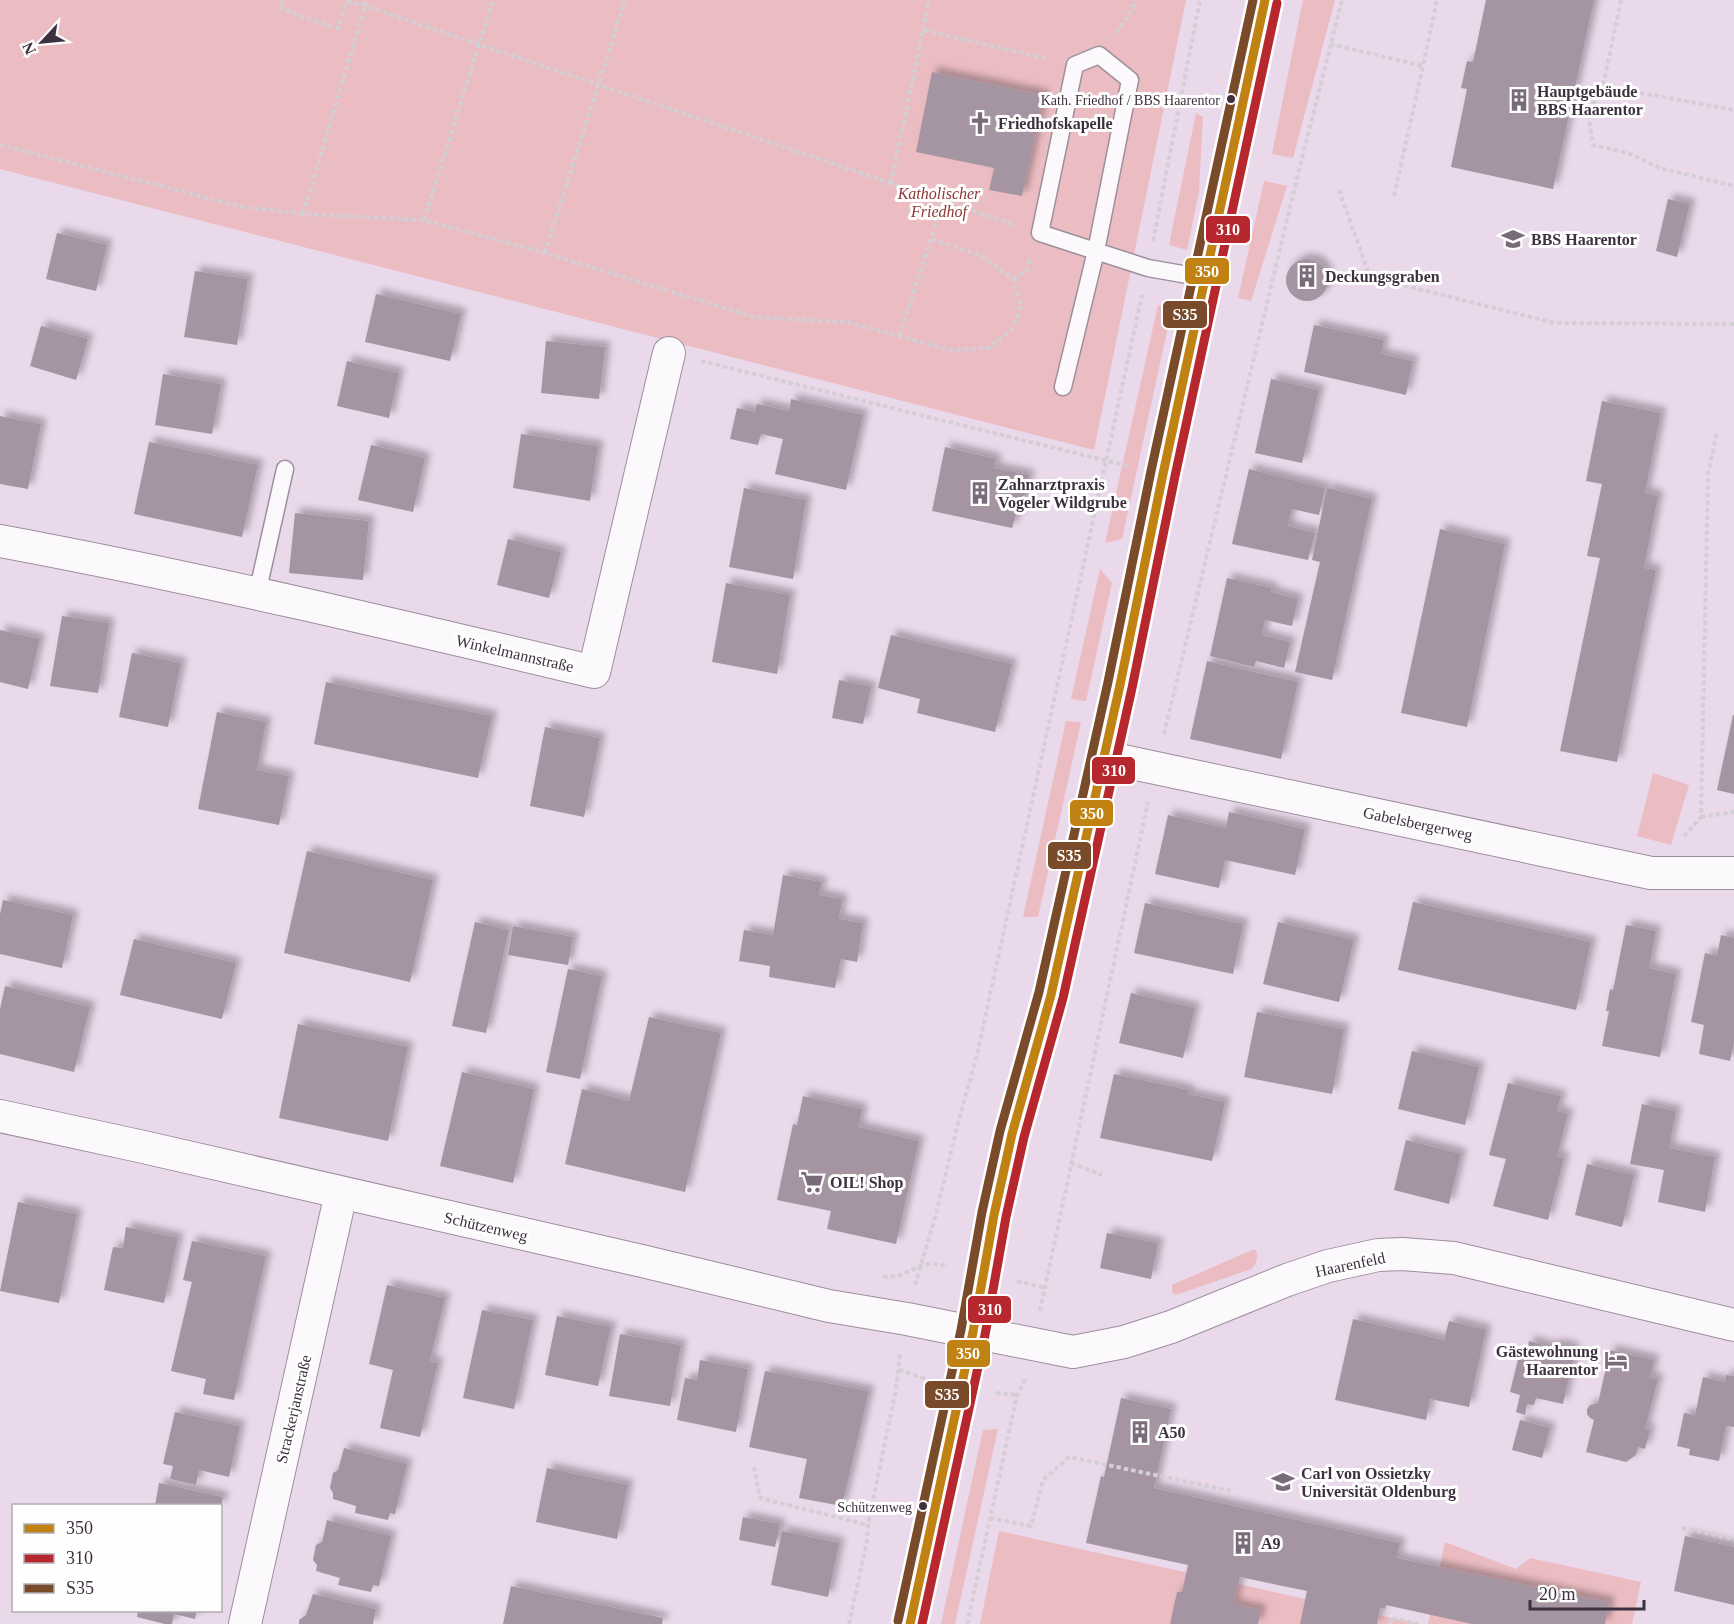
<svg xmlns="http://www.w3.org/2000/svg" width="1734" height="1624" font-family="'Times New Roman',serif">
  <style>
    .green { fill: #ebbcc2 }
    .building { fill: #a595a2; filter: url(#shadow) }
    .lines { fill: none; stroke-linecap: round; stroke-linejoin: round }
    .lane-casing { stroke: #9c8f9d; stroke-width: 19 }
    .street-casing { stroke: #9c8f9d; stroke-width: 34 }
    .secondary-casing { stroke: #9c8f9d; stroke-width: 35 }
    .path { stroke: #d4cfd4; stroke-width: 4; stroke-dasharray: 4.5 3; stroke-linecap: butt }
    .lane { stroke: #fcf9fc; stroke-width: 16 }
    .street { stroke: #fcf9fc; stroke-width: 32 }
    .secondary { stroke: #fcf9fc; stroke-width: 33 }
    .bus-1-casing { stroke: #fefefe; stroke-width: 14 }
    .bus-2-casing { stroke: #fefefe; stroke-width: 14 }
    .bus-3-casing { stroke: #fefefe; stroke-width: 14 }
    .bus-1 { stroke: #c08313; stroke-width: 9 }
    .bus-2 { stroke: #b7282e; stroke-width: 9 }
    .bus-3 { stroke: #7a4b2a; stroke-width: 9 }
    .bus-dot { fill: #3e313f; stroke: #fefefe; stroke-width: 2 }
    .labels { text-anchor: middle; stroke-width: 6; stroke-linejoin: round; paint-order: stroke }
    .bus-label { font-size: 14px; fill: #3e313f; stroke: #fefefe; text-anchor: end }
    .poi-label { font-size: 16px; font-weight: bold; fill: #3e313f; stroke: #fefefe; text-anchor: start }
    .park-label { font-size: 16px; font-style: italic; fill: #8e3733; stroke: #fefefe }
    .street-label { font-size: 16px; fill: #3e313f; stroke: #fefefe }
    .line-badge { stroke: #fefefe; stroke-width: 2 }
    .badge-label { font-size: 16px; text-anchor: middle; font-weight: bold; fill: #fff }
  </style>
  <defs>
    <filter id="shadow"><feDropShadow dx="5.5" dy="-5.5" stdDeviation="3" flood-color="#0004"/></filter>
  </defs>
  <rect width="100%" height="100%" fill="#ead8eb"/>
  <g class="green">
    <polygon points="0,0 1186,0 1094,450 0,169"/>
    <polygon points="1303,0 1335,0 1293,158 1272,154"/>
    <polygon points="1196,113 1203,117 1199,192 1187,250 1169,245"/>
    <polygon points="1264,181 1287,186 1251,301 1238,298"/>
    <polygon points="1158,305 1172,308 1122,539 1105,543"/>
    <polygon points="1100,569 1112,583 1086,701 1071,699"/>
    <polygon points="1066,721 1081,722 1038,917 1023,917"/>
    <polygon points="1653,773 1689,785 1671,845 1637,836"/>
    <path d="M1252 1250H1256C1258 1258 1257 1264 1251 1269L1176 1295 1172 1292V1285Z"/>
    <polygon points="998,1429 955,1624 941,1624 983,1430"/>
    <polygon points="999,1531 1418,1624 980,1624"/>
    <polygon points="1445,1542 1516,1569 1530,1558 1641,1582 1632,1624 1428,1624"/>
  </g>
  <g class="building">
    <polygon points="1486,0 1594,0 1553,189 1451,167 1467,89 1461,88 1467,61 1473,62"/>
    <polygon points="932,72 1044,95 1022,196 989,190 994,168 916,152"/>
    <polygon points="1668,199 1690,204 1677,257 1656,251"/>
    <polygon points="57,233 107,245 96,291 46,279"/>
    <circle cx="1307" cy="280" r="21"/>
    <polygon points="195,271 248,279 237,345 184,337"/>
    <polygon points="376,294 461,314 450,361 365,342"/>
    <polygon points="1314,325 1384,340 1381,354 1413,361 1406,395 1304,372"/>
    <polygon points="41,326 88,339 76,380 30,366"/>
    <polygon points="546,341 605,347 599,399 541,393"/>
    <polygon points="347,361 399,373 389,418 337,406"/>
    <polygon points="163,374 221,384 212,434 155,425"/>
    <polygon points="1271,379 1319,390 1302,463 1255,453"/>
    <polygon points="791,399 863,415 846,490 775,474 783,439 761,434 758,445 730,439 737,408 755,412 757,404 789,411"/>
    <polygon points="1602,401 1661,413 1645,493 1658,496 1644,568 1656,570 1617,762 1560,751 1600,558 1587,556 1602,484 1586,481"/>
    <polygon points="0,416 41,424 28,489 0,484"/>
    <polygon points="521,434 598,446 590,501 513,488"/>
    <polygon points="149,442 258,465 242,537 134,514"/>
    <polygon points="371,445 425,458 413,512 358,500"/>
    <polygon points="945,447 996,459 994,468 1029,475 1020,516 1016,515 1012,528 932,511"/>
    <polygon points="1249,469 1325,488 1319,515 1292,509 1288,526 1315,533 1308,560 1232,544"/>
    <polygon points="744,488 806,500 793,579 729,567"/>
    <polygon points="1327,488 1372,499 1332,680 1295,672 1320,562 1312,560"/>
    <polygon points="295,513 369,521 363,580 289,573"/>
    <polygon points="1440,529 1505,544 1467,727 1401,713"/>
    <polygon points="508,539 561,552 549,598 497,585"/>
    <polygon points="1227,578 1272,588 1271,592 1298,599 1292,626 1265,620 1262,635 1290,642 1284,668 1256,661 1254,667 1210,656"/>
    <polygon points="726,583 790,595 777,674 712,662"/>
    <polygon points="62,616 109,623 98,693 50,686"/>
    <polygon points="0,630 40,639 28,689 0,682"/>
    <polygon points="891,635 1012,664 995,732 917,713 920,699 878,688"/>
    <polygon points="132,653 181,663 168,727 119,717"/>
    <polygon points="1207,661 1298,682 1281,759 1190,739"/>
    <polygon points="839,680 871,687 863,724 832,718"/>
    <polygon points="326,682 492,716 478,778 314,744"/>
    <polygon points="217,712 266,722 257,770 289,776 279,825 198,809"/>
    <polygon points="1733,715 1734,715 1734,794 1717,790"/>
    <polygon points="545,727 600,738 584,817 530,806"/>
    <polygon points="1229,812 1305,829 1295,875 1225,860 1219,888 1155,874 1168,815 1226,828"/>
    <polygon points="307,851 433,880 410,982 284,953"/>
    <polygon points="783,875 822,882 819,895 842,899 839,919 863,923 857,962 841,959 835,988 769,977 770,966 739,961 744,930 773,935"/>
    <polygon points="3,900 73,915 62,968 0,954 0,914"/>
    <polygon points="1413,902 1591,942 1576,1010 1398,970"/>
    <polygon points="1145,903 1243,924 1233,974 1134,953"/>
    <polygon points="475,922 509,930 486,1033 452,1026"/>
    <polygon points="1278,922 1354,940 1339,1002 1263,984"/>
    <polygon points="1626,925 1656,931 1649,968 1676,974 1660,1057 1602,1046 1609,1011 1606,1011 1610,989 1613,990"/>
    <polygon points="513,926 573,937 568,965 508,955"/>
    <polygon points="1721,935 1734,938 1734,1042 1730,1061 1699,1054 1704,1025 1691,1022 1705,953 1717,956"/>
    <polygon points="134,939 236,963 222,1019 120,995"/>
    <polygon points="568,969 602,976 580,1079 546,1072"/>
    <polygon points="5,986 90,1007 74,1072 0,1054 0,1009"/>
    <polygon points="1131,993 1195,1008 1183,1058 1119,1043"/>
    <polygon points="1257,1012 1344,1029 1332,1094 1244,1077"/>
    <polygon points="649,1017 721,1033 685,1192 565,1164 582,1089 629,1101"/>
    <polygon points="298,1024 408,1047 388,1141 279,1118"/>
    <polygon points="1412,1051 1479,1067 1465,1125 1398,1109"/>
    <polygon points="462,1072 534,1089 513,1183 440,1166"/>
    <polygon points="1114,1074 1189,1090 1188,1094 1225,1102 1212,1161 1100,1138"/>
    <polygon points="1508,1083 1561,1096 1557,1111 1568,1114 1557,1156 1564,1158 1548,1220 1493,1206 1506,1159 1489,1155"/>
    <polygon points="803,1096 862,1109 859,1127 919,1141 896,1244 827,1229 831,1211 777,1200 793,1124 797,1125"/>
    <polygon points="1642,1104 1676,1111 1669,1148 1715,1157 1705,1212 1658,1202 1664,1170 1630,1164"/>
    <polygon points="1406,1140 1461,1154 1449,1204 1394,1190"/>
    <polygon points="1587,1164 1634,1175 1622,1227 1575,1215"/>
    <polygon points="18,1202 77,1214 59,1303 0,1291"/>
    <polygon points="126,1227 178,1238 164,1303 104,1290 113,1247 123,1248"/>
    <polygon points="1107,1233 1158,1243 1151,1279 1100,1268"/>
    <polygon points="192,1241 266,1256 234,1400 203,1394 206,1379 171,1371 192,1282 183,1280"/>
    <polygon points="387,1285 445,1298 430,1361 438,1363 420,1437 380,1428 393,1370 369,1364"/>
    <polygon points="482,1310 533,1320 514,1409 463,1398"/>
    <polygon points="557,1316 611,1327 598,1386 545,1375"/>
    <polygon points="1353,1319 1444,1340 1449,1321 1486,1330 1469,1407 1430,1399 1426,1420 1335,1400"/>
    <polygon points="620,1334 681,1345 670,1406 609,1396"/>
    <polygon points="1529,1341 1551,1347 1557,1344 1571,1347 1575,1352 1563,1404 1536,1398 1534,1405 1527,1404 1525,1415 1516,1412 1520,1395 1510,1392 1519,1355 1526,1356"/>
    <polygon points="1610,1350 1654,1360 1650,1378 1658,1379 1645,1429 1650,1430 1645,1449 1638,1447 1636,1455 1626,1462 1586,1452 1594,1420 1590,1418 1587,1414 1587,1409 1590,1405 1598,1403"/>
    <polygon points="700,1360 748,1369 736,1432 677,1420 685,1378 697,1380"/>
    <polygon points="765,1371 869,1391 842,1506 799,1498 807,1459 749,1447"/>
    <polygon points="1726,1375 1734,1376 1734,1427 1726,1426 1719,1461 1689,1455 1690,1449 1677,1446 1684,1413 1695,1415 1703,1377 1725,1382"/>
    <polygon points="1121,1398 1171,1409 1154,1488 1400,1543 1397,1558 1609,1602 1605,1624 1472,1624 1386,1605 1385,1609 1380,1608 1377,1624 1300,1624 1307,1591 1240,1577 1234,1604 1261,1610 1258,1624 1170,1624 1177,1592 1182,1592 1188,1565 1086,1543 1101,1476 1104,1477"/>
    <polygon points="175,1412 240,1426 229,1477 199,1470 196,1485 170,1479 173,1466 163,1464"/>
    <polygon points="1520,1420 1550,1428 1542,1458 1512,1450"/>
    <polygon points="344,1448 407,1464 395,1514 390,1513 388,1520 355,1513 356,1506 333,1499 333,1493 330,1488 333,1473 338,1470"/>
    <polygon points="547,1468 628,1485 617,1539 536,1522"/>
    <polygon points="159,1483 223,1497 221,1506 155,1506"/>
    <polygon points="743,1517 780,1524 775,1547 739,1540"/>
    <polygon points="327,1520 391,1536 379,1586 373,1585 371,1592 338,1585 340,1578 316,1571 317,1565 313,1560 316,1545 322,1542"/>
    <polygon points="782,1531 839,1543 828,1597 771,1585"/>
    <polygon points="1685,1536 1734,1547 1734,1605 1674,1591"/>
    <polygon points="511,1586 663,1618 662,1624 503,1624"/>
    <polygon points="313,1594 376,1609 373,1624 299,1624 299,1620 306,1615"/>
    <polygon points="138,1610 197,1610 195,1619 174,1614 172,1624 165,1624 137,1617"/>
  </g>
  <g class="lines">
    <g class="lane-casing">
      <g id="lane">
        <polyline points="1063,387 1096,251 1130,80 1099,55 1075,65 1040,233 1148,268 1205,278"/>
        <polyline points="257,594 285,469"/>
      </g>
    </g>
    <g class="street-casing">
      <g id="street">
        <path d="M0 541C199 578 397 625 594 672L669 353"/>
        <polyline points="1104,757 1651,873 1734,873"/>
        <polyline points="0,1116 139,1146 642,1261 829,1306 907,1319 1073,1352 1124,1342 1171,1327 1287,1280 1328,1266 1378,1255 1402,1254 1454,1258 1734,1325"/>
        <polyline points="245,1624 341,1193"/>
      </g>
    </g>
    <g class="secondary-casing">
      <polyline id="secondary" points="910,1624 973,1332 994,1215 1012,1134 1051,995 1120,685 1163,474 1265,0"/>
    </g>
    <g class="path">
      <polyline points="283,0 280,8 337,29 347,1"/>
      <polyline points="1621,0 1603,86 1588,112 1593,145 1628,153 1660,168 1734,186"/>
      <polyline points="347,1 365,6 1015,225"/>
      <polyline points="923,30 929,0"/>
      <polyline points="1116,33 1134,7 1134,0"/>
      <polyline points="1330,44 1423,66 1437,0"/>
      <polyline points="1603,86 1734,110"/>
      <polyline points="0,145 243,207 303,214 424,220 545,253 754,317 847,322 950,350 989,348 1013,328 1021,306 1013,279 982,256 931,239"/>
      <polyline points="891,183 923,30 1048,59"/>
      <polyline points="1339,190 1370,277 1555,323 1734,324"/>
      <polyline points="1394,196 1423,66"/>
      <polyline points="303,214 367,0"/>
      <polyline points="424,220 493,0"/>
      <polyline points="1153,241 1200,0"/>
      <polyline points="545,253 625,0"/>
      <polyline points="1013,279 1026,271 1031,257"/>
      <polyline points="899,336 931,239 942,200"/>
      <polyline points="701,361 1128,466"/>
      <polyline points="1164,734 1297,178 1342,0"/>
      <polyline points="1701,817 1734,812"/>
      <polyline points="1684,836 1701,817 1708,474 1717,431"/>
      <polyline points="1071,1163 1102,1175"/>
      <polyline points="883,1277 898,1276 920,1266 931,1263 948,1266"/>
      <polyline points="1017,1281 1045,1288"/>
      <polyline points="915,1285 936,1214 958,1123 977,1055 1142,295"/>
      <polyline points="1040,1311 1148,802"/>
      <polyline points="899,1370 927,1379"/>
      <polyline points="996,1393 1017,1395"/>
      <polyline points="754,1467 760,1498 868,1525"/>
      <polyline points="990,1518 1031,1526 1043,1480 1069,1457 1232,1491"/>
      <polyline points="1682,1528 1734,1539"/>
      <polyline points="849,1624 867,1541 868,1525 896,1389 900,1354"/>
      <polyline points="967,1624 1017,1395 1026,1378"/>
      <polyline points="1390,1624 1391,1618 1419,1624"/>
    </g>
    <use href="#lane" class="lane"/>
    <use href="#street" class="street"/>
    <use href="#secondary" class="secondary"/>
    <g class="bus-1-casing">
      <polyline id="bus-1" points="910,1624 973,1332 994,1215 1012,1134 1051,995 1120,685 1163,474 1265,0"/>
    </g>
    <g class="bus-2-casing">
      <polyline id="bus-2" points="922,1624 985,1335 1006,1217 1024,1137 1063,998 1132,688 1175,476 1277,3"/>
    </g>
    <g class="bus-3-casing">
      <polyline id="bus-3" points="898,1621 961,1330 982,1212 1000,1131 1039,992 1108,682 1151,471 1253,0"/>
    </g>
    <use href="#bus-1" class="bus-1"/>
    <use href="#bus-2" class="bus-2"/>
    <use href="#bus-3" class="bus-3"/>
  </g>
  <defs>
    <g id="building-bare" transform="scale(1.8)"><path d="M-4-6H4V6H1V3H-1V6H-4ZM-2.5-4.3h1.7v1.8h-1.7ZM.8-4.3h1.7v1.8H.8ZM-2.5-1h1.7V.8h-1.7ZM.8-1h1.7V.8H.8Z" fill="#7a6b7b" stroke="#fefefe" stroke-width="2.5" paint-order="stroke"/></g>
    <g id="church-bare" transform="scale(1.8)"><path d="M-1.2-6h2.4v3.5h3.3v2.4h-3.3V6h-2.4V-.1h-3.3v-2.4h3.3Z" fill="#7a6b7b" stroke="#fefefe" stroke-width="2.5" paint-order="stroke"/></g>
    <g id="school-bare" transform="scale(1.8)"><path d="M0-5L7-2L0 1L-7-2ZM-4 1L0 2.5L4 1V4Q0 6-4 4Z" fill="#7a6b7b" stroke="#fefefe" stroke-width="2.5" paint-order="stroke"/></g>
    <g id="supermarket-bare" transform="scale(1.8)"><path d="M-6-5.5h2.5l.6 2H6L4.5 2H-2.5L-4.4-4H-6ZM-1.5 3.2a1.3 1.3 0 1 0 .1 0ZM3 3.2a1.3 1.3 0 1 0 .1 0Z" fill="#7a6b7b" stroke="#fefefe" stroke-width="2.5" paint-order="stroke"/></g>
    <g id="hotel-bare" transform="scale(1.8)"><path d="M-6-4.5h1.5V1H6V5H4.5V3h-9V5H-6ZM-4 0a1.8 1.8 0 1 1 3.6 0ZM.5 0V-2.5h3Q6-2.5 6 0Z" fill="#7a6b7b" stroke="#fefefe" stroke-width="2.5" paint-order="stroke"/></g>
    <g id="university-bare" transform="scale(1.8)"><path d="M0-5L7-2L0 1L-7-2ZM-4 1L0 2.5L4 1V4Q0 6-4 4Z" fill="#7a6b7b" stroke="#fefefe" stroke-width="2.5" paint-order="stroke"/></g>
  </defs>
  <g fill-rule="evenodd">
    <use href="#building-bare" x="1519" y="100"/>
    <use href="#church-bare" x="980" y="123"/>
    <use href="#school-bare" x="1513" y="239"/>
    <use href="#building-bare" x="1307" y="276"/>
    <use href="#building-bare" x="980" y="493"/>
    <use href="#supermarket-bare" x="812" y="1182"/>
    <use href="#hotel-bare" x="1616" y="1360"/>
    <use href="#building-bare" x="1140" y="1432"/>
    <use href="#university-bare" x="1283" y="1482"/>
    <use href="#building-bare" x="1243" y="1543"/>
  </g>
  <g class="bus-dot">
    <circle cx="1231" cy="99" r="5"/>
    <circle cx="923" cy="1506" r="5"/>
  </g>
  <g class="labels">
    <g class="bus-label">
      <text x="1220" y="105">Kath. Friedhof / BBS Haarentor</text>
      <text x="912" y="1512">Schützenweg</text>
    </g>
    <g class="poi-label">
      <text x="1537" y="97">Hauptgebäude<tspan x="1537" dy="18">BBS Haarentor</tspan></text>
      <text x="998" y="129">Friedhofskapelle</text>
      <text x="1531" y="245">BBS Haarentor</text>
      <text x="1325" y="282">Deckungsgraben</text>
      <text x="998" y="490">Zahnarztpraxis<tspan x="998" dy="18">Vogeler Wildgrube</tspan></text>
      <text x="830" y="1188">OIL! Shop</text>
      <text x="1598" y="1357" text-anchor="end">Gästewohnung<tspan x="1598" dy="18">Haarentor</tspan></text>
      <text x="1158" y="1438">A50</text>
      <text x="1301" y="1479">Carl von Ossietzky<tspan x="1301" dy="18">Universität Oldenburg</tspan></text>
      <text x="1261" y="1549">A9</text>
    </g>
    <g class="park-label">
      <text x="939" y="199">Katholischer<tspan x="939" dy="18">Friedhof</tspan></text>
    </g>
    <g class="street-label">
      <text transform="translate(515 653) rotate(13)" y="6">Winkelmannstraße</text>
      <text transform="translate(1418 823) rotate(12)" y="6">Gabelsbergerweg</text>
      <text transform="translate(486 1226) rotate(13)" y="6">Schützenweg</text>
      <text transform="translate(1350 1264) rotate(-12)" y="6">Haarenfeld</text>
      <text transform="translate(293 1409) rotate(-77)" y="6">Strackerjanstraße</text>
    </g>
  </g>
  <g class="line-badge">
    <rect x="1205" y="215" width="46" height="29" rx="6" fill="#b7282e"/>
    <rect x="1184" y="257" width="46" height="28" rx="6" fill="#c08313"/>
    <rect x="1162" y="300" width="46" height="29" rx="6" fill="#7a4b2a"/>
    <rect x="1091" y="756" width="45" height="29" rx="6" fill="#b7282e"/>
    <rect x="1069" y="799" width="45" height="28" rx="6" fill="#c08313"/>
    <rect x="1047" y="841" width="45" height="29" rx="6" fill="#7a4b2a"/>
    <rect x="967" y="1295" width="45" height="29" rx="6" fill="#b7282e"/>
    <rect x="946" y="1339" width="45" height="29" rx="6" fill="#c08313"/>
    <rect x="924" y="1380" width="46" height="29" rx="6" fill="#7a4b2a"/>
  </g>
  <g class="badge-label">
    <text x="1228" y="235">310</text>
    <text x="1207" y="277">350</text>
    <text x="1185" y="320">S35</text>
    <text x="1114" y="776">310</text>
    <text x="1092" y="819">350</text>
    <text x="1069" y="861">S35</text>
    <text x="990" y="1315">310</text>
    <text x="968" y="1359">350</text>
    <text x="947" y="1400">S35</text>
  </g>
  <rect x="12" y="1504" width="210" height="108" fill="#fefefe" stroke="#b1acb2" stroke-width="1.5"/>
  <rect x="24" y="1524" width="30" height="9" fill="#c08313" stroke="#b1acb2" stroke-width="1.5"/>
  <text x="66" y="1534" font-size="18" fill="#3e313f">350</text>
  <rect x="24" y="1554" width="30" height="9" fill="#b7282e" stroke="#b1acb2" stroke-width="1.5"/>
  <text x="66" y="1564" font-size="18" fill="#3e313f">310</text>
  <rect x="24" y="1584" width="30" height="9" fill="#7a4b2a" stroke="#b1acb2" stroke-width="1.5"/>
  <text x="66" y="1594" font-size="18" fill="#3e313f">S35</text>
  <g transform="translate(42 42) rotate(244)" stroke="#fefefe" stroke-width="4.5" paint-order="stroke">
  <path d="M0-4.5L10 22L0 15L-10 22Z" fill="#3e313f"/>
  <text y="-9" font-size="16" font-weight="bold" text-anchor="middle" fill="#3e313f">N</text>
  </g>
  <path d="M1530 1600v9h114v-9" fill="none" stroke="#3e313f" stroke-width="3"/>
  <text x="1539" y="1600" font-size="18" fill="#3e313f" stroke="#fefefe" stroke-width="4.5" paint-order="stroke">20 m</text>
</svg>
